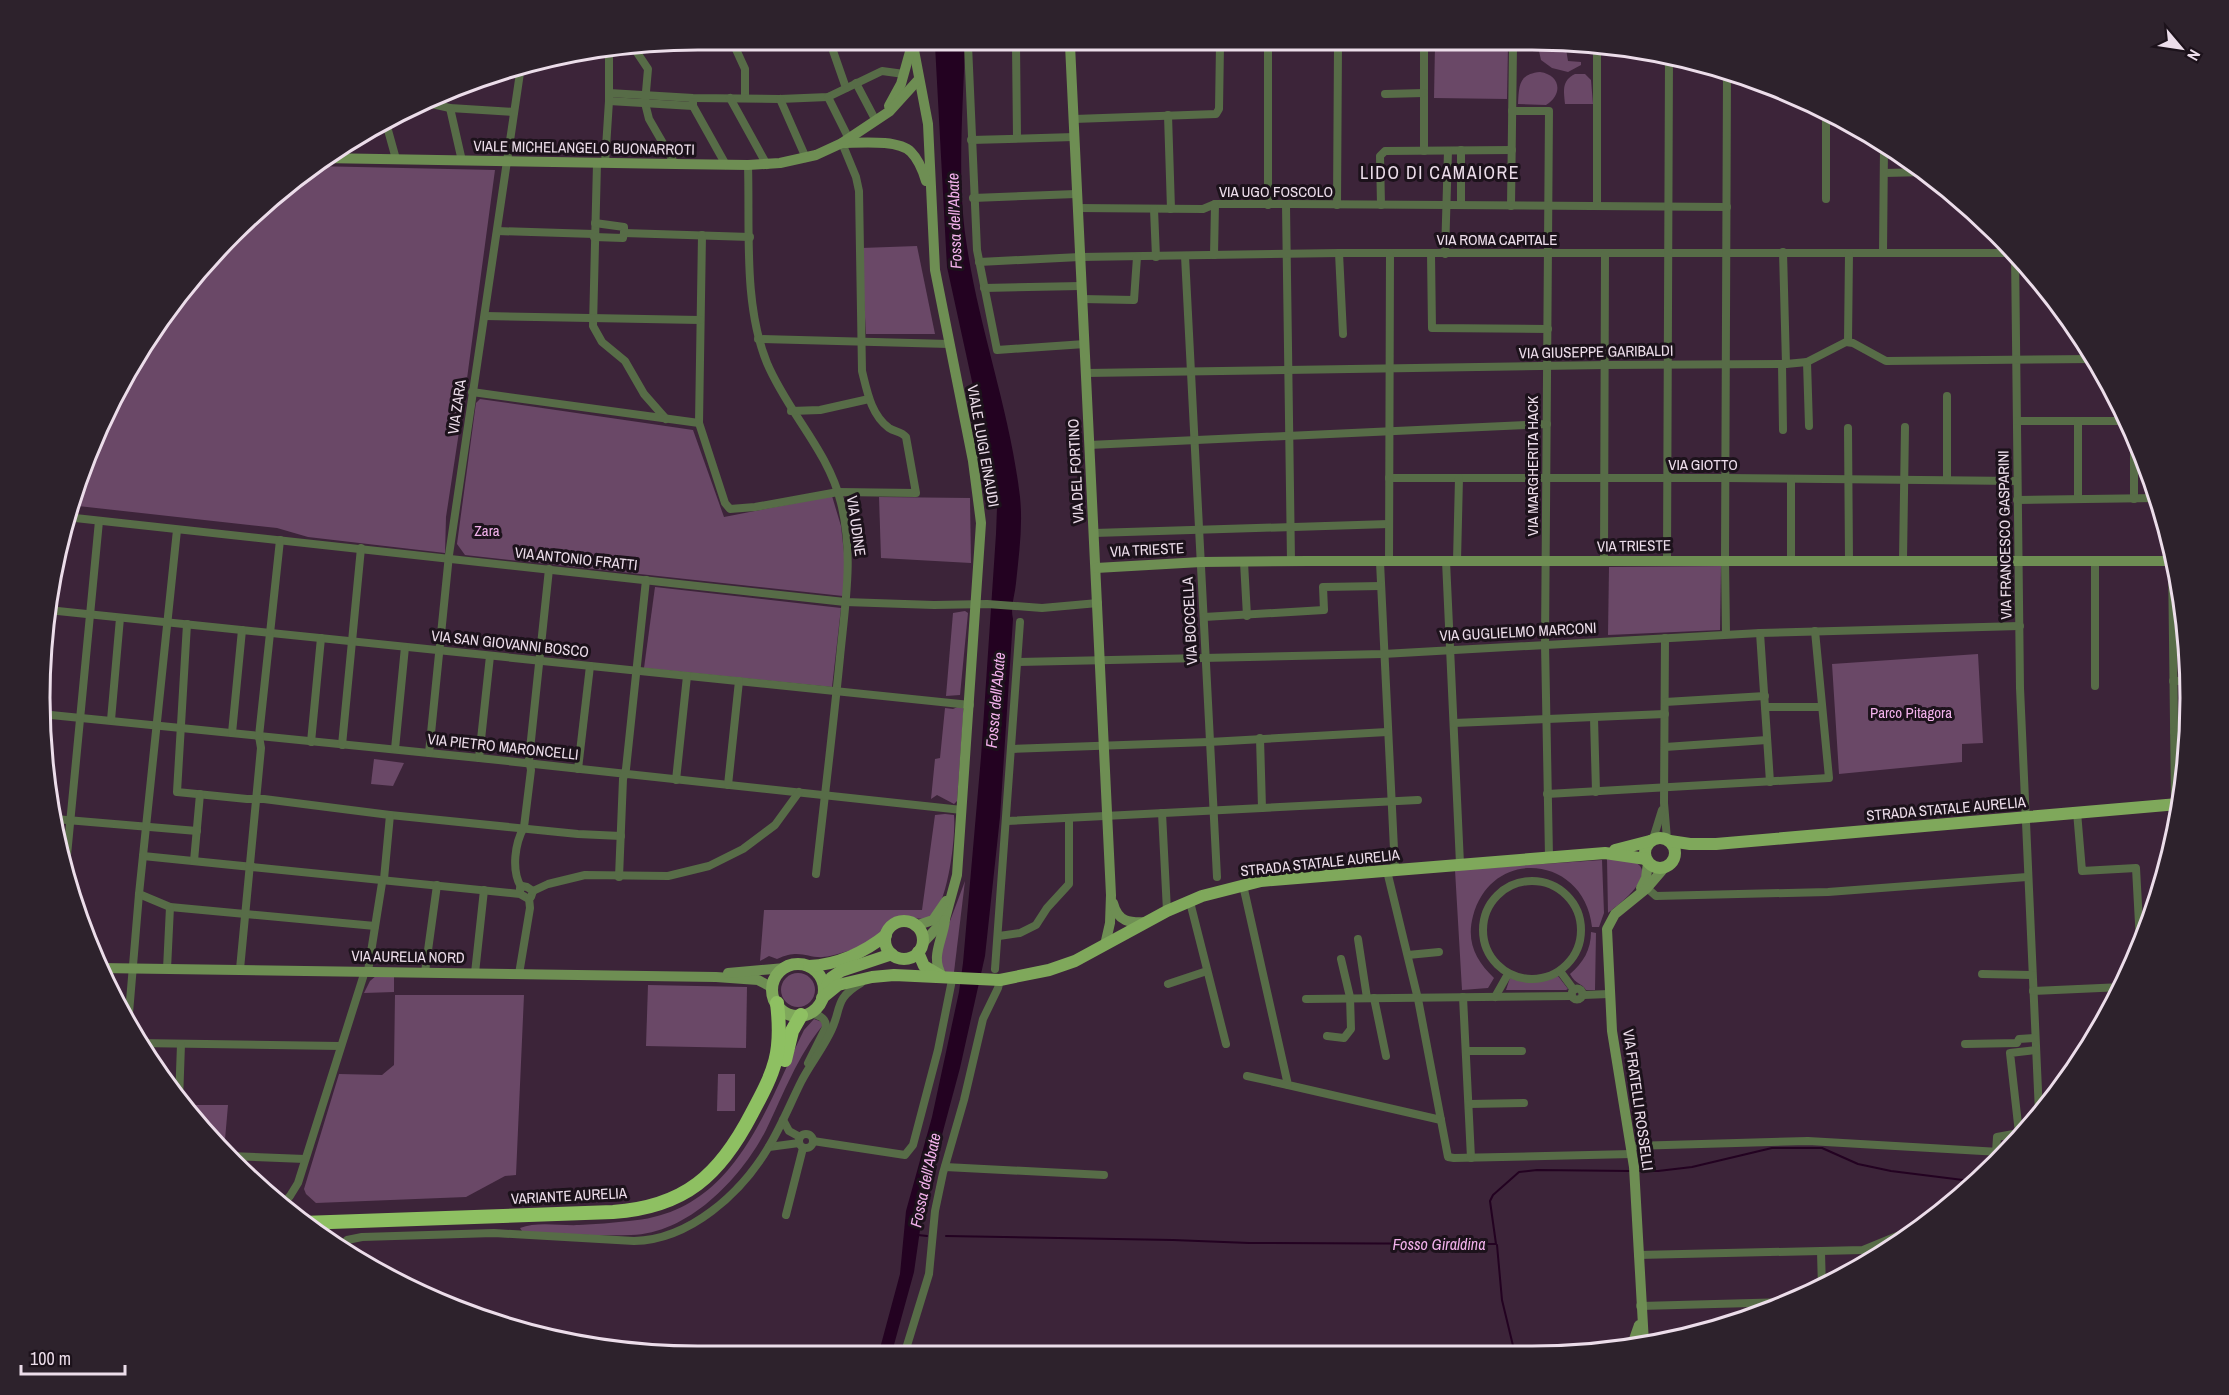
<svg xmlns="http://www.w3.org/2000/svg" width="2229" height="1395" font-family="'Archivo Narrow',sans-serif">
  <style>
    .green { fill: #6a4867 }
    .water { fill: #230221 }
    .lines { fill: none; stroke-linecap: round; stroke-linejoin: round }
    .stream { stroke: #230221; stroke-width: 2 }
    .street { stroke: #576c47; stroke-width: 8 }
    .secondary { stroke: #6e8e53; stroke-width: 10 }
    .primary { stroke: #7fa85b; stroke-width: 12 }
    .highway { stroke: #8ec062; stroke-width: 14 }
    .labels { text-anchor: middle; stroke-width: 6; stroke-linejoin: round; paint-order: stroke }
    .street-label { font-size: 15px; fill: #ecddea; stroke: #1c121b }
    .park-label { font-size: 15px; fill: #f3b2ec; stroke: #1c121b }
    .water-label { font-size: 16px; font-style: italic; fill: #f2b1eb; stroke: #1c121b }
    .quarter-label { font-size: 18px; letter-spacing: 1.5px; fill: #ecddea; stroke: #1c121b }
    .rim { fill: none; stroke: #ecddea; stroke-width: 3 }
  </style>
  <rect width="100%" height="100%" fill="#3c2439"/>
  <g class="green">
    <polygon points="1435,45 1508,45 1507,99 1434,98"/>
    <polygon points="1544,46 1566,49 1568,61 1581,62 1581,65 1568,72 1552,68 1541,60 1539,51"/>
    <path d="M1540 72C1561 75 1563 95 1546 105L1518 104C1519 85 1519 74 1540 72Z"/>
    <path d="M1575 74H1585L1591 80 1593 104H1565C1564 91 1561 81 1575 74Z"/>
    <polygon points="312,166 495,170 466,386 446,517 445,553 308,537 277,528 69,505 74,486 127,369 175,297 232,232"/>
    <polygon points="917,246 935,334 866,334 861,248"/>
    <polygon points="480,399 693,430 724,517 832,496 841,526 845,562 843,596 465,555 457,544 476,403"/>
    <polygon points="879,497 970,498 971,563 881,558"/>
    <polygon points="1721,566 1720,630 1608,635 1609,567"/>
    <polygon points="655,587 841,608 832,687 644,668"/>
    <polygon points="965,611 968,613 960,695 946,696 953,613"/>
    <polygon points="1978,654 1983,743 1962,744 1962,762 1839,774 1832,664"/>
    <polygon points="960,706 963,708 963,717 957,801 954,804 937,795 931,799 935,759 940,758 945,708 953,709"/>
    <polygon points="374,759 404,763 393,786 371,784"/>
    <path d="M945 814 954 815C956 835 948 905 931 916 919 924 908 912 896 918 888 921 885 929 880 934 865 947 849 951 830 956 808 961 803 947 777 959L769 956 760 961 764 910H922L935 815Z"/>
    <path d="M1607 859C1615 860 1628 858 1635 862 1659 875 1617 906 1608 913Z"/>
    <path d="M1602 860 1604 913 1599 927H1592C1585 856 1492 845 1473 916 1466 942 1476 961 1494 978L1488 988 1462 990 1455 870Z"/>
    <polygon points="965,881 954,972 948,974 940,965 944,937"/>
    <path d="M1591 932 1596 933 1595 990H1586C1582 983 1576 985 1570 974 1583 963 1591 950 1591 932Z"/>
    <circle cx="798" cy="990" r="17"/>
    <polygon points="377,975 394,975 394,992 364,993 370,981"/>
    <polygon points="1558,976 1568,989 1566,990 1506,990 1510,978 1534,982"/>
    <polygon points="648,985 747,987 746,1048 646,1046"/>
    <polygon points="395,995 524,995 516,1175 505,1176 466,1197 316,1203 306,1194 304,1189 339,1074 382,1075 394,1065"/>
    <path d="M814 1019 822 1022 823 1025C798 1055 783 1095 766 1130 742 1177 689 1234 631 1235 597 1236 556 1234 522 1231L520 1228C537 1221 561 1226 579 1225 596 1224 612 1223 629 1221 735 1213 764 1111 804 1030Z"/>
    <polygon points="718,1074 735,1074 735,1111 717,1111"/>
    <polygon points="183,1105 228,1105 224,1151 203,1132"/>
  </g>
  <path class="water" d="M935 45H965C963 106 957 179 966 240 978 326 1010 410 1020 497 1023 526 1019 554 1016 583 1015 595 1010 607 1013 619L1000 817 985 956 960 1068 924 1202 914 1272 892 1352H879L900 1274 906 1211 932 1117 959 992 963 963 981 757 996 534 997 508 992 473 947 267Z"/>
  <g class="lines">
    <g class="stream">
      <polyline points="1636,1171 1658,1171 1692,1167 1772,1148 1822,1148 1858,1164 1891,1171 1971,1181"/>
      <polyline points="918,1235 927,1236"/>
      <polyline points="946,1236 1173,1240 1249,1243 1496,1244 1490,1201 1493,1195 1519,1172 1537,1170 1631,1171"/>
      <polyline points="1497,1245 1502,1300 1515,1354"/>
    </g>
    <g class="street">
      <polyline points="632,45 648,69 645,103 649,119 675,164"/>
      <polyline points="734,45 745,69 745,98"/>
      <polyline points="831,45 846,88"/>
      <polyline points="968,45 977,250 997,350 1085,344"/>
      <polyline points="1016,45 1017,138"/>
      <polyline points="1268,45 1268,205"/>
      <polyline points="1424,45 1424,151"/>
      <polyline points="856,83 876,121"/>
      <polyline points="609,93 693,98 780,99 828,97 882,71 904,74"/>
      <polyline points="1385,94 1424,93"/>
      <polyline points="828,97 849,139"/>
      <polyline points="730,98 767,165"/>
      <polyline points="780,99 806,158"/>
      <polyline points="609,101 693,106"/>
      <polyline points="693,102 693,106 726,165"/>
      <polyline points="427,103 450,108 514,112"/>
      <polyline points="450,108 462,161"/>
      <polyline points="1512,111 1549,111 1545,644 1549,857"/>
      <polyline points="1168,115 1171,209"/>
      <polyline points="1074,119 1216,114 1219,109 1220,45"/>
      <polyline points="386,123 396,159"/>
      <polyline points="971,140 1074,137"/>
      <polyline points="597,163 593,326 602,342 625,361 644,394 666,419"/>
      <polyline points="605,163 609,101 609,45"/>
      <path d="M748 165C750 229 743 304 767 363 788 413 828 450 841 503 854 554 845 605 840 657 833 729 824 802 816 874"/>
      <polyline points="1884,173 1927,172"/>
      <polyline points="973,198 1076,194"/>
      <polyline points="1826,199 1826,114"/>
      <polyline points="1286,205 1291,561"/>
      <polyline points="1337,205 1338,45"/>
      <polyline points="1381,205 1380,156 1385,151 1512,150"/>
      <polyline points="1461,205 1461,150"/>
      <polyline points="1511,206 1513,45"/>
      <polyline points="1597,206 1597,45"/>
      <polyline points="1077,208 1203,209 1215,204 1291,204 1727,207"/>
      <polyline points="1154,209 1156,257"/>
      <polyline points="595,223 624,227 624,233"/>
      <polyline points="497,231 594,234"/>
      <polyline points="624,233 750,237"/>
      <path d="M702 235 699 423 725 503 730 509 755 507 838 492 916 493 906 437C901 431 895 432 889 428 871 415 867 391 862 371L859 191 856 177 842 143"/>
      <polyline points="594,237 623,238 624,233"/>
      <polyline points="1783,252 1786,364"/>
      <polyline points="1339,253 1343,334"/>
      <polyline points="1883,253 1884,147"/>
      <polyline points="2015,253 2020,688 2039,1113"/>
      <polyline points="1431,254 1432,328 1548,329"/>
      <polyline points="1445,254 1448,151"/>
      <polyline points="1214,255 1215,204"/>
      <polyline points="1185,256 1217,877"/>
      <polyline points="979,262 1080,257 1339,253 2016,253"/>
      <polyline points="984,288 1081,286"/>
      <polyline points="1082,299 1134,300 1137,257"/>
      <polyline points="485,316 700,320"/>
      <polyline points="758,339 949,344"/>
      <polyline points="1848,342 1849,253"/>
      <polyline points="1807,362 1809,426"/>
      <polyline points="1782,364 1783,430"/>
      <polyline points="1086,373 1606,365 1786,364 1807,362 1846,342 1853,343 1886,361 2095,359"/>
      <polyline points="472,392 699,423"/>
      <polyline points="791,411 820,410 869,399"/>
      <polyline points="2017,421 2126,421"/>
      <polyline points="2078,421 2078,499"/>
      <polyline points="1848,428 1849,561"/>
      <polyline points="1089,445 1547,424"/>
      <polyline points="1389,478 1725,478 2017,481"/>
      <polyline points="1791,479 1791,560"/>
      <polyline points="1947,480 1947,396"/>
      <polyline points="2134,499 2134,440"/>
      <polyline points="2017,500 2158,498"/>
      <polyline points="66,517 845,602 934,605 987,604 1042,608 1098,603"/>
      <polyline points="1094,533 1389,524"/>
      <polyline points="2172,558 2175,804"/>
      <polyline points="1667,560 1669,58"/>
      <polyline points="1903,560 1905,427"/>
      <polyline points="1446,561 1460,864"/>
      <polyline points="1457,561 1459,478"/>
      <polyline points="2095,561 2095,686"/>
      <polyline points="1244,562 1247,616"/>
      <polyline points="1380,562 1395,870"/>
      <polyline points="1389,562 1390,253"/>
      <polyline points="1604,562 1605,254"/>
      <polyline points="48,610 970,705"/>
      <polyline points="1204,617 1324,610 1323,587 1381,586"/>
      <polyline points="187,624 177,792 247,799 264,799 390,815 578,834 621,836"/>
      <polyline points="1760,633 1770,782"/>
      <polyline points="1726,634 1725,560 1727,74"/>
      <polyline points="1665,638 1664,803 1667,839"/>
      <polyline points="1018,662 1383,654 1760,633 2020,626"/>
      <polyline points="2173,681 2187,681"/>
      <polyline points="1665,702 1765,696"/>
      <polyline points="1765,707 1822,707"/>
      <polyline points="41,714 479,758 962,810"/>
      <polyline points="1594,718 1596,792"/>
      <polyline points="111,720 120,618"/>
      <polyline points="1454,723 1665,714"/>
      <polyline points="2174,732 2188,731"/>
      <polyline points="232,733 242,630"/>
      <polyline points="1260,738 1262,808"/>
      <polyline points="311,742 321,638"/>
      <polyline points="342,745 361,548"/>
      <polyline points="1665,747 1767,740"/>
      <polyline points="395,749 405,647"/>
      <polyline points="1012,749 1209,742 1387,732"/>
      <polyline points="429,753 449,555 521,66"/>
      <polyline points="479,758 490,656"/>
      <polyline points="578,769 590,666"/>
      <polyline points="676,780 687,676"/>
      <polyline points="728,785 739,681"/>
      <polyline points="1547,794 1829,778 1815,631"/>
      <polyline points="2077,812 2082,871 2136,868 2140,942"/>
      <polyline points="1162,813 1167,911"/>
      <polyline points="55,819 197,831"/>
      <polyline points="1007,821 1418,800"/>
      <polyline points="1653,839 1662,810"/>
      <polyline points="143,856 520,894 527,898 531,897 533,891 527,887 522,886 520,888 520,894"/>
      <polyline points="194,861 200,794"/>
      <polyline points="1387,871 1418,999 1448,1157 1454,1158 1632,1154"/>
      <polyline points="65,876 99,521"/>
      <polyline points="619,877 623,779 626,769 646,580"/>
      <circle cx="1532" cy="930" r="49"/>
      <polyline points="1243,885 1288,1085 1441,1120"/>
      <path d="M521 887C511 870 515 843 524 827L531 770 529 759 549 569"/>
      <polyline points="1647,888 1656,896 1828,892 2027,877"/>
      <polyline points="533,891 548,884 585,875 668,876 709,866 743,849 775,825 799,792"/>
      <polyline points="139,894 170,907 375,926"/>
      <polyline points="1190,902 1226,1044"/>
      <polyline points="999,936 1020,933 1036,925 1047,908 1069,884 1069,818"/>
      <polyline points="1358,939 1367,998"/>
      <polyline points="1408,955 1439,952"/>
      <polyline points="167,969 170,907"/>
      <polyline points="240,969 261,748 259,736 280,540"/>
      <polyline points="995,969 1020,622"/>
      <polyline points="368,971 382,883 384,879 390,815"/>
      <polyline points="1560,971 1574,990"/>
      <polyline points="425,972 437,885"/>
      <polyline points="475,973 484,890"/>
      <polyline points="519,974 530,908 529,898"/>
      <polyline points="1982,974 2032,975"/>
      <polyline points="1168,984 1207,971"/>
      <circle cx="1577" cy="994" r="5.5"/>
      <polyline points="2033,991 2123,987"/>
      <polyline points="1583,995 1609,994"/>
      <polyline points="1463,997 1471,1158"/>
      <polyline points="1495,997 1508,974"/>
      <polyline points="1374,998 1386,1056"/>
      <polyline points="1306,999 1572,996"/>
      <polyline points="128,1025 139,894 177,530"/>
      <polyline points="1327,1036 1344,1038 1351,1029 1350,997 1341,959"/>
      <polyline points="138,1043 340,1046"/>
      <polyline points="1965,1044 2017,1043 2019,1039 2035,1038"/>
      <polyline points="1467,1051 1522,1051"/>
      <path d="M808 1063 826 1027C826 1017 818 1015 810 1013"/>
      <polyline points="1247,1076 1288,1085"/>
      <polyline points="179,1101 181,1044"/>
      <polyline points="1469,1104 1524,1103"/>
      <polyline points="783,1120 789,1131 800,1137"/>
      <circle cx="806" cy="1141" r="7"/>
      <polyline points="813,1141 905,1155 913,1145 938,1050 952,980"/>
      <polyline points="1631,1146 1808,1141 2000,1152"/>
      <polyline points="769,1147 799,1143"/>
      <polyline points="1996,1152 1997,1137 2019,1133 2010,1053 2036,1050"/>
      <polyline points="229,1156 305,1159"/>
      <polyline points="945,1167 1104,1175"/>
      <polyline points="281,1206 290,1196 298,1183 365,971"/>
      <polyline points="786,1215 803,1148"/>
      <path d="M343 1247 347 1240 362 1237 494 1233 634 1241C690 1240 741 1193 768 1148 781 1127 790 1104 801 1082 809 1066 821 1051 829 1035 843 1010 832 1000 861 983"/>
      <polyline points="1821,1252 1822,1288"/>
      <polyline points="1638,1255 1863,1250 1924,1225"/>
      <polyline points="1640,1306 1787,1302"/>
      <polyline points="905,1352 929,1274 935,1211 943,1173 964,1100 983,1019 998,988 1000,980"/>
    </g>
    <g class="secondary">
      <polyline points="913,45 928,124 935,270 973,461 981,523 957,875 945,919 922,944"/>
      <polyline points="1070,45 1111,895 1110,923 1105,945"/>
      <polyline points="889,106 901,84 911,48"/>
      <path d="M842 143C859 143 898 139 911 152 919 160 923 171 926 181"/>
      <polyline points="322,158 675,164 748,165 780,163 816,155 842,143 890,111 919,79"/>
      <polyline points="1096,568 1201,562 1309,561 2173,561"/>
      <polyline points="1641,888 1646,878 1648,863"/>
      <path d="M1113 903C1118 922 1129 923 1147 922"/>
      <polyline points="915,926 933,920 946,901"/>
      <polyline points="99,968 716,977 758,980 773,988"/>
      <polyline points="728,973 785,968"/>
      <path d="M943 977C929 958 943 940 945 920"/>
      <polyline points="1644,1343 1634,1167 1612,1031 1607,929 1615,914 1647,888 1665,867"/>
      <polyline points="1632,1345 1639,1325"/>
    </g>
    <g class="primary">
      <circle cx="1660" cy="853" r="15"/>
      <polyline points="1670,841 1690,844 1716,844 2178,804"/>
      <polyline points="1615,850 1650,841"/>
      <circle cx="904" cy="940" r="19"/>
      <polyline points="918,952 924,966 941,976"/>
      <circle cx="798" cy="990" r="26"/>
      <path d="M809 966C837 965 865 952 886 935"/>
      <polyline points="824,991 831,978 841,971 892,954"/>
      <polyline points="822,998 838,985 872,977 894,975 1000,980 1049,970 1075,961 1167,911 1202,896 1261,881 1605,853 1646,859"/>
    </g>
    <g class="highway">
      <polyline points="785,1060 792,1031 801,1015"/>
      <path d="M302 1223 613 1212C685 1207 720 1175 752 1113 775 1070 783 1053 777 1003"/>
    </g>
  </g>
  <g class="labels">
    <g class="street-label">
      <text transform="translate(584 148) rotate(1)" y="5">VIALE MICHELANGELO BUONARROTI</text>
      <text x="1276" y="197">VIA UGO FOSCOLO</text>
      <text x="1497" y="245">VIA ROMA CAPITALE</text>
      <text transform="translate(1596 352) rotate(-1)" y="5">VIA GIUSEPPE GARIBALDI</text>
      <text transform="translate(457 407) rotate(-82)" y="5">VIA ZARA</text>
      <text transform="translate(983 446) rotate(80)" y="5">VIALE LUIGI EINAUDI</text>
      <text x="1703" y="470">VIA GIOTTO</text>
      <text transform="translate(1533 466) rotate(-90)" y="5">VIA MARGHERITA HACK</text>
      <text transform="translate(1076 471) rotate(-93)" y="5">VIA DEL FORTINO</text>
      <text transform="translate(856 526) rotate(82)" y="5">VIA UDINE</text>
      <text transform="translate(2005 535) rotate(-91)" y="5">VIA FRANCESCO GASPARINI</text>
      <text transform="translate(1634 546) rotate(-1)" y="5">VIA TRIESTE</text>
      <text transform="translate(1147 550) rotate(-3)" y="5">VIA TRIESTE</text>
      <text transform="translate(576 559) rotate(6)" y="5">VIA ANTONIO FRATTI</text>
      <text transform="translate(1190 621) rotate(-93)" y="5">VIA BOCCELLA</text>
      <text transform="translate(1518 632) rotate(-3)" y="5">VIA GUGLIELMO MARCONI</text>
      <text transform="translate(510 644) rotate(6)" y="5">VIA SAN GIOVANNI BOSCO</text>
      <text transform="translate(503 747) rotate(6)" y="5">VIA PIETRO MARONCELLI</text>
      <text transform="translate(1946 809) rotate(-5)" y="5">STRADA STATALE AURELIA</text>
      <text transform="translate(1320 863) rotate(-6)" y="5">STRADA STATALE AURELIA</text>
      <text transform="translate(408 957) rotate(1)" y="5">VIA AURELIA NORD</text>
      <text transform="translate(1638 1100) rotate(82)" y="5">VIA FRATELLI ROSSELLI</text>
      <text transform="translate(569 1196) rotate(-3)" y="5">VARIANTE AURELIA</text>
    </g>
    <g class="park-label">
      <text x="487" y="536">Zara</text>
      <text x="1911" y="718">Parco Pitagora</text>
    </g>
    <g class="water-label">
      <text transform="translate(954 221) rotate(-92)" y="6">Fossa dell'Abate</text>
      <text transform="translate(995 700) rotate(-85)" y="6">Fossa dell'Abate</text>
      <text transform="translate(925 1180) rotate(-78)" y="6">Fossa dell'Abate</text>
      <text x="1439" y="1250">Fosso Giraldina</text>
    </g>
    <g class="quarter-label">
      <text x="1440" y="179">LIDO DI CAMAIORE</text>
    </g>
  </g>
  <path d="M0 0H2229V1395H0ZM698 50H1532A648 648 0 0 1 2180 698V698A648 648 0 0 1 1532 1346H698A648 648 0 0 1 50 698V698A648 648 0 0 1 698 50Z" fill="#2d222c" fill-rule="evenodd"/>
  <path class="rim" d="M698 50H1532A648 648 0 0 1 2180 698V698A648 648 0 0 1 1532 1346H698A648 648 0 0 1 50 698V698A648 648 0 0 1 698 50Z"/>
  <g transform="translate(2181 48) rotate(119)" stroke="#1c121b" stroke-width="4.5" paint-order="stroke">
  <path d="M0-4.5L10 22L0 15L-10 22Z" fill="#ecddea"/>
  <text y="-9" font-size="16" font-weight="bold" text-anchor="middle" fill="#ecddea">N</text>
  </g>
  <path d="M21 1365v9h104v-9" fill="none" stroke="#ecddea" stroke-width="3"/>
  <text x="30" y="1365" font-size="18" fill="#ecddea" stroke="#1c121b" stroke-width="4.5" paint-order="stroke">100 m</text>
</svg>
